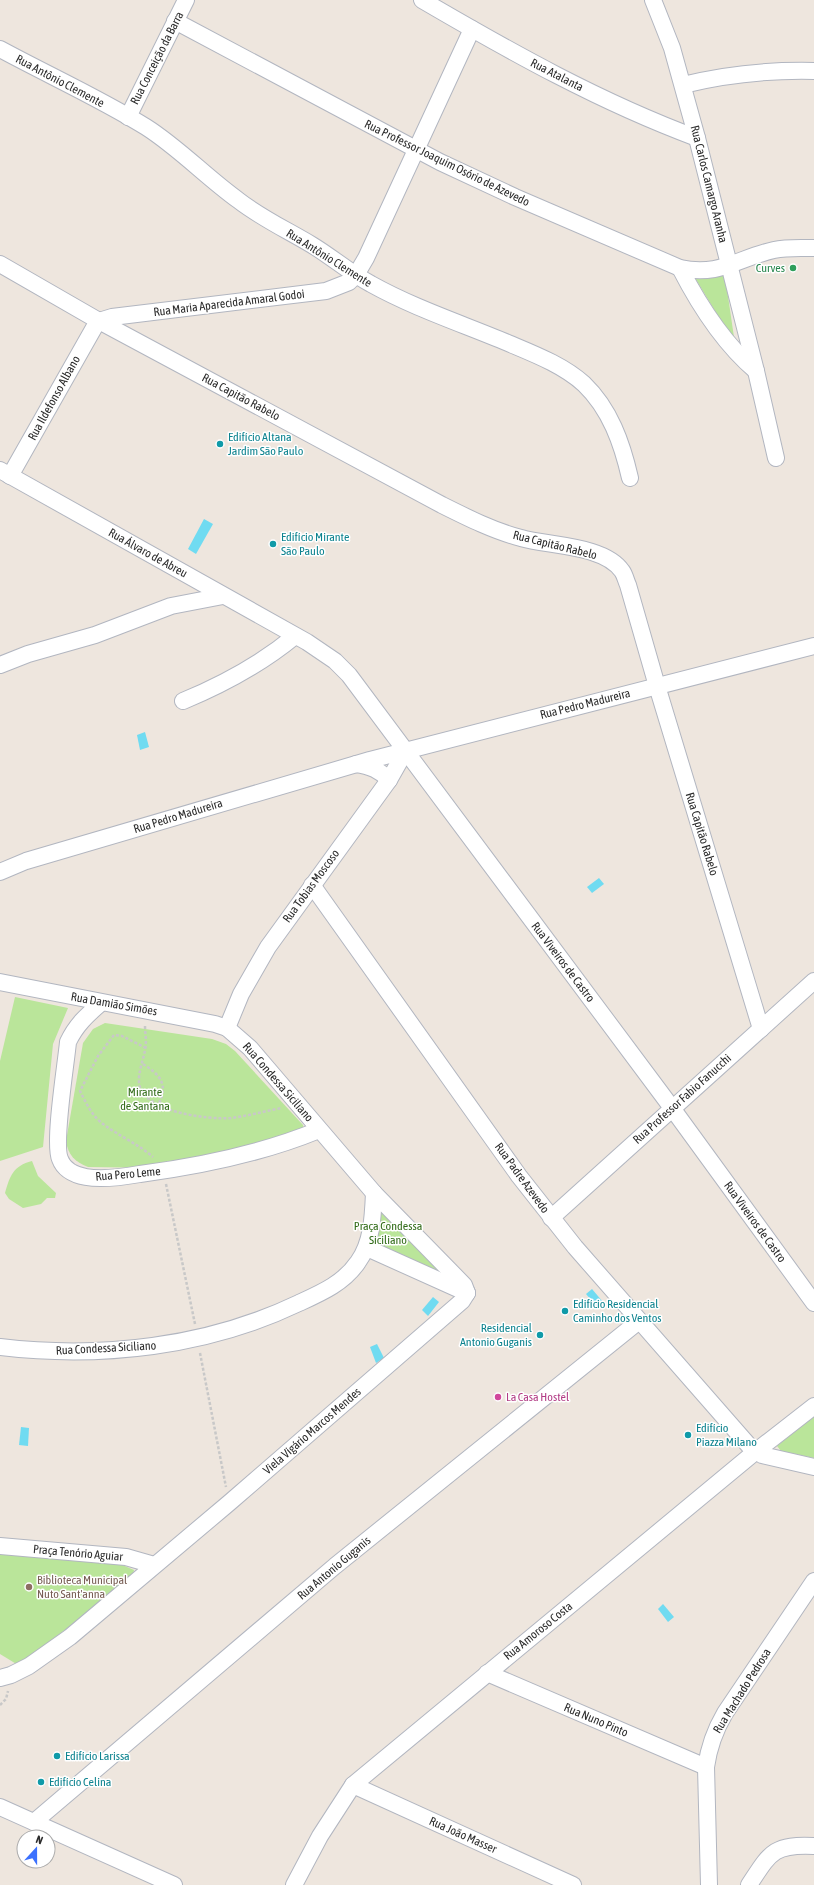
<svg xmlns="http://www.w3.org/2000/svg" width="814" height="1885" font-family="'Asap Condensed',sans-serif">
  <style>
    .green { fill: #bae59a }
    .water { fill: #70dbf1 }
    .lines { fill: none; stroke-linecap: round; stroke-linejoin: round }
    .minor-casing { stroke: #b2b6c0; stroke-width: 18 }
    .path { stroke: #c8c8c8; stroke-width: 2.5; stroke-dasharray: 3 2; stroke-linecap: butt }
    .minor { stroke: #fff; stroke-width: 16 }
    .leisure-dot { fill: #2e9e5b; stroke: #fff; stroke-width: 1.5 }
    .culture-dot { fill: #0f9aa8; stroke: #fff; stroke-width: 1.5 }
    .hotel-dot { fill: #d1479c; stroke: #fff; stroke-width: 1.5 }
    .education-dot { fill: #8d6e63; stroke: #fff; stroke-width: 1.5 }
    .labels { text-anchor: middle; stroke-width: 3; stroke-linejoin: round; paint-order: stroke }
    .street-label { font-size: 12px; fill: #2c2c2c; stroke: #fff }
    .leisure-label { font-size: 12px; fill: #27864d; stroke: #fff; text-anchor: end }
    .culture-label { font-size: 12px; fill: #0d838f; stroke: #fff; text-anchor: start }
    .park-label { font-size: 12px; fill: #326c19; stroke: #fff }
    .hotel-label { font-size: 12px; fill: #b23c85; stroke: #fff; text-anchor: start }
    .education-label { font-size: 12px; fill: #785e54; stroke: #fff; text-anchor: start }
  </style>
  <rect width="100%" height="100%" fill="#eee6de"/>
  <g class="green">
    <polygon points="724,269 735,344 695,278"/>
    <polygon points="15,997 68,1008 53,1044 43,1147 0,1161 0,1061"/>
    <path d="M105 1023 212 1039 226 1044 235 1051 303 1125 304 1130 163 1168 88 1167C75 1162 68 1155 66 1141L83 1043 93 1029Z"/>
    <path d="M32 1161 38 1176 56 1193 55 1198H47L41 1204 23 1208 9 1199 5 1193C10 1176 13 1166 32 1161Z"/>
    <polygon points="377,1203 448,1280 372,1240"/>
    <polygon points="814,1416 814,1458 781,1451 777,1446"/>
    <polygon points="0,1553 120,1564 134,1570 132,1580 18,1665 0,1654"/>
  </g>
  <g class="water">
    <polygon points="204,519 213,524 196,554 188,549"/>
    <polygon points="145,732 149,747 140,750 137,735"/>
    <polygon points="599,878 604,884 592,893 587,887"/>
    <polygon points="592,1289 603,1302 597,1307 586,1294"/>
    <polygon points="433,1297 439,1302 428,1316 422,1310"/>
    <polygon points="377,1344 384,1358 376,1363 370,1347"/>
    <polygon points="21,1427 29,1428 28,1446 19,1445"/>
    <polygon points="663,1604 674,1617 668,1622 658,1609"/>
  </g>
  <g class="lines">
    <g class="minor-casing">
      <g id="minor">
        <path d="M422 0C511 52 600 102 697 138"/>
        <polyline points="653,0 672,48 697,138 756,371 776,458"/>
        <path d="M175 21 440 162 515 197 680 268C719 277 738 258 774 250 787 247 801 248 814 248"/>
        <path d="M0 49C48 75 99 98 146 127 179 148 206 177 238 200 261 218 287 230 312 245 332 257 350 273 371 284 414 308 463 324 508 343 534 354 563 365 584 384 610 409 622 443 630 478"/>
        <path d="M683 85C727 74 769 70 814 71"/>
        <polyline points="128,117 186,0"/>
        <path d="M0 264 99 321 442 505C468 518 494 531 521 538 549 546 604 545 622 571 625 575 626 581 628 585L657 686 761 1029"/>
        <path d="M680 268C699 305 724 344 756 371"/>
        <polyline points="0,470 307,642 335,661 349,675 672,1108 814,1303"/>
        <polyline points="10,476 95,326 99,321 112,317 326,291 349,282 356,275 366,258 472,29"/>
        <polyline points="0,665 28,654 95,635 171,606 223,596"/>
        <path d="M183 701C224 684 261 664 295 636"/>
        <path d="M356 764C370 766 380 770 389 780"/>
        <polyline points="0,872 26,861 370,760 814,646"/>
        <polyline points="312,885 519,1176 575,1247 751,1448 762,1455 814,1467"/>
        <polyline points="0,982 215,1024 227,1028 250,1048 374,1193 464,1285 467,1293"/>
        <path d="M101 1003C87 1015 76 1025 68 1042 66 1064 53 1143 60 1159 64 1170 75 1175 86 1177 103 1180 123 1177 140 1174 201 1166 263 1153 319 1130"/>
        <polyline points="227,1028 241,994 268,947 389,780 406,750"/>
        <polyline points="551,1218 814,981"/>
        <polyline points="367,1248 467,1293"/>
        <path d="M0 1347C101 1359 207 1347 299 1303 321 1293 344 1283 358 1262 372 1243 373 1216 374 1193"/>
        <polyline points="0,1546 126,1557 154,1565"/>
        <polyline points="487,1673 706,1767"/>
        <polyline points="0,1678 11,1675 29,1666 70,1637 229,1503 462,1301 467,1293"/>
        <polyline points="353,1785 573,1885"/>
        <polyline points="0,1807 174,1885"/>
        <polyline points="34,1822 335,1566 639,1321"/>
        <polyline points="294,1885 320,1836 353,1785 755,1452 814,1406"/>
        <path d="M709 1885 706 1767C709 1746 715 1730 725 1713L814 1581"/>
        <path d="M749 1885C770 1853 773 1844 814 1846"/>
      </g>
    </g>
    <g class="path">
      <path d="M145 1026C145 1034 147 1042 145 1050 143 1061 138 1073 139 1083 142 1112 209 1120 231 1118 248 1116 265 1111 282 1108"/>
      <path d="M146 1048 122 1036 114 1035 98 1056 80 1091C86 1103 92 1116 103 1124 119 1136 138 1144 153 1157"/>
      <path d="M143 1064C160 1075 169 1084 158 1105"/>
      <polyline points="166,1184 195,1324"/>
      <polyline points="200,1353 226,1487"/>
      <polyline points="0,1705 6,1699 8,1691"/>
    </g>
    <use href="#minor" class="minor"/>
  </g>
  <circle class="leisure-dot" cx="793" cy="268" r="4"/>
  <g class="culture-dot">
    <circle cx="220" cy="444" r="4"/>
    <circle cx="273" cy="544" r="4"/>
    <circle cx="565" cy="1311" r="4"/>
    <circle cx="540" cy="1335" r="4"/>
    <circle cx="688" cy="1435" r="4"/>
    <circle cx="57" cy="1756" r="4"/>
    <circle cx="41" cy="1782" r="4"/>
  </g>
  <circle class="hotel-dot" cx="498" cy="1397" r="4"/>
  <circle class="education-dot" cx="29" cy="1587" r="4"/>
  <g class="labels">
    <g class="street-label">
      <text transform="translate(157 58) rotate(-63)" y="4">Rua Conceição da Barra</text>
      <text transform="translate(557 75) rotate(27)" y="4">Rua Atalanta</text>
      <text transform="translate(60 81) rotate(28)" y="4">Rua Antônio Clemente</text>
      <text transform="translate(447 163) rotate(26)" y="4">Rua Professor Joaquim Osório de Azevedo</text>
      <text transform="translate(709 184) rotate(76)" y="4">Rua Carlos Camargo Aranha</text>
      <text transform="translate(329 258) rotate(32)" y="4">Rua Antônio Clemente</text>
      <text transform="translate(229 303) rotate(-7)" y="4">Rua Maria Aparecida Amaral Godoi</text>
      <text transform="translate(241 397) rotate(28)" y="4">Rua Capitão Rabelo</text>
      <text transform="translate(54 398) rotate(-61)" y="4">Rua Ildefonso Albano</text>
      <text transform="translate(555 545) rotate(14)" y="4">Rua Capitão Rabelo</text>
      <text transform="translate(148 553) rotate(29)" y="4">Rua Álvaro de Abreu</text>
      <text transform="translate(585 704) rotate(-14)" y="4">Rua Pedro Madureira</text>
      <text transform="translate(178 816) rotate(-17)" y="4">Rua Pedro Madureira</text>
      <text transform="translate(702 834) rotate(73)" y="4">Rua Capitão Rabelo</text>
      <text transform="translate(311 886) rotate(-54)" y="4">Rua Tobias Moscoso</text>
      <text transform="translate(563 962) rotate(53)" y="4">Rua Viveiros de Castro</text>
      <text transform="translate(114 1004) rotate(10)" y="4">Rua Damião Simões</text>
      <text transform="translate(278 1082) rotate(49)" y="4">Rua Condessa Siciliano</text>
      <text transform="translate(682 1099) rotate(-42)" y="4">Rua Professor Fabio Fanucchi</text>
      <text transform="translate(128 1174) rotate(-5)" y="4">Rua Pero Leme</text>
      <text transform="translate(522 1178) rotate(54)" y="4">Rua Padre Azevedo</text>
      <text transform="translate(755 1222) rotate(54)" y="4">Rua Viveiros de Castro</text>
      <text transform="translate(106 1348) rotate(-3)" y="4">Rua Condessa Siciliano</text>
      <text transform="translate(312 1431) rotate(-41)" y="4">Viela Vigário Marcos Mendes</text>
      <text transform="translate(78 1553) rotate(5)" y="4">Praça Tenório Aguiar</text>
      <text transform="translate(334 1568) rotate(-40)" y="4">Rua Antonio Guganis</text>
      <text transform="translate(538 1631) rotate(-39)" y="4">Rua Amoroso Costa</text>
      <text transform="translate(742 1691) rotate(-58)" y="4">Rua Machado Pedrosa</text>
      <text transform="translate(596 1720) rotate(23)" y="4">Rua Nuno Pinto</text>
      <text transform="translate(463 1835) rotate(24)" y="4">Rua João Masser</text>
    </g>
    <g class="leisure-label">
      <text x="785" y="272">Curves</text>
    </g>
    <g class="culture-label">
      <text x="228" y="441">Edifício Altana<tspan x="228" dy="14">Jardim São Paulo</tspan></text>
      <text x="281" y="541">Edifício Mirante<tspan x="281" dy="14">São Paulo</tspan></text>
      <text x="573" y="1308">Edifício Residencial<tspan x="573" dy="14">Caminho dos Ventos</tspan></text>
      <text x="532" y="1332" text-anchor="end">Residencial<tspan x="532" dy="14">Antonio Guganis</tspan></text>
      <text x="696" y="1432">Edifício<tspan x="696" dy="14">Piazza Milano</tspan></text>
      <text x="65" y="1760">Edifício Larissa</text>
      <text x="49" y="1786">Edifício Celina</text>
    </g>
    <g class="park-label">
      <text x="145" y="1096">Mirante<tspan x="145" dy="14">de Santana</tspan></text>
      <text x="388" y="1230">Praça Condessa<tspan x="388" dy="14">Siciliano</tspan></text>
    </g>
    <g class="hotel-label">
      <text x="506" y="1401">La Casa Hostel</text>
    </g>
    <g class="education-label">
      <text x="37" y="1584">Biblioteca Municipal<tspan x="37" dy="14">Nuto Sant'anna</tspan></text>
    </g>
  </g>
  <g transform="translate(36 1849) rotate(21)"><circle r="19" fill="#ffffff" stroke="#ababab"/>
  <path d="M0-3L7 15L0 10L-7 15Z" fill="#3c71fe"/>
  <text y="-6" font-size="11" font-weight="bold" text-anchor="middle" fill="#2c2c2c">N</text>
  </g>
</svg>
